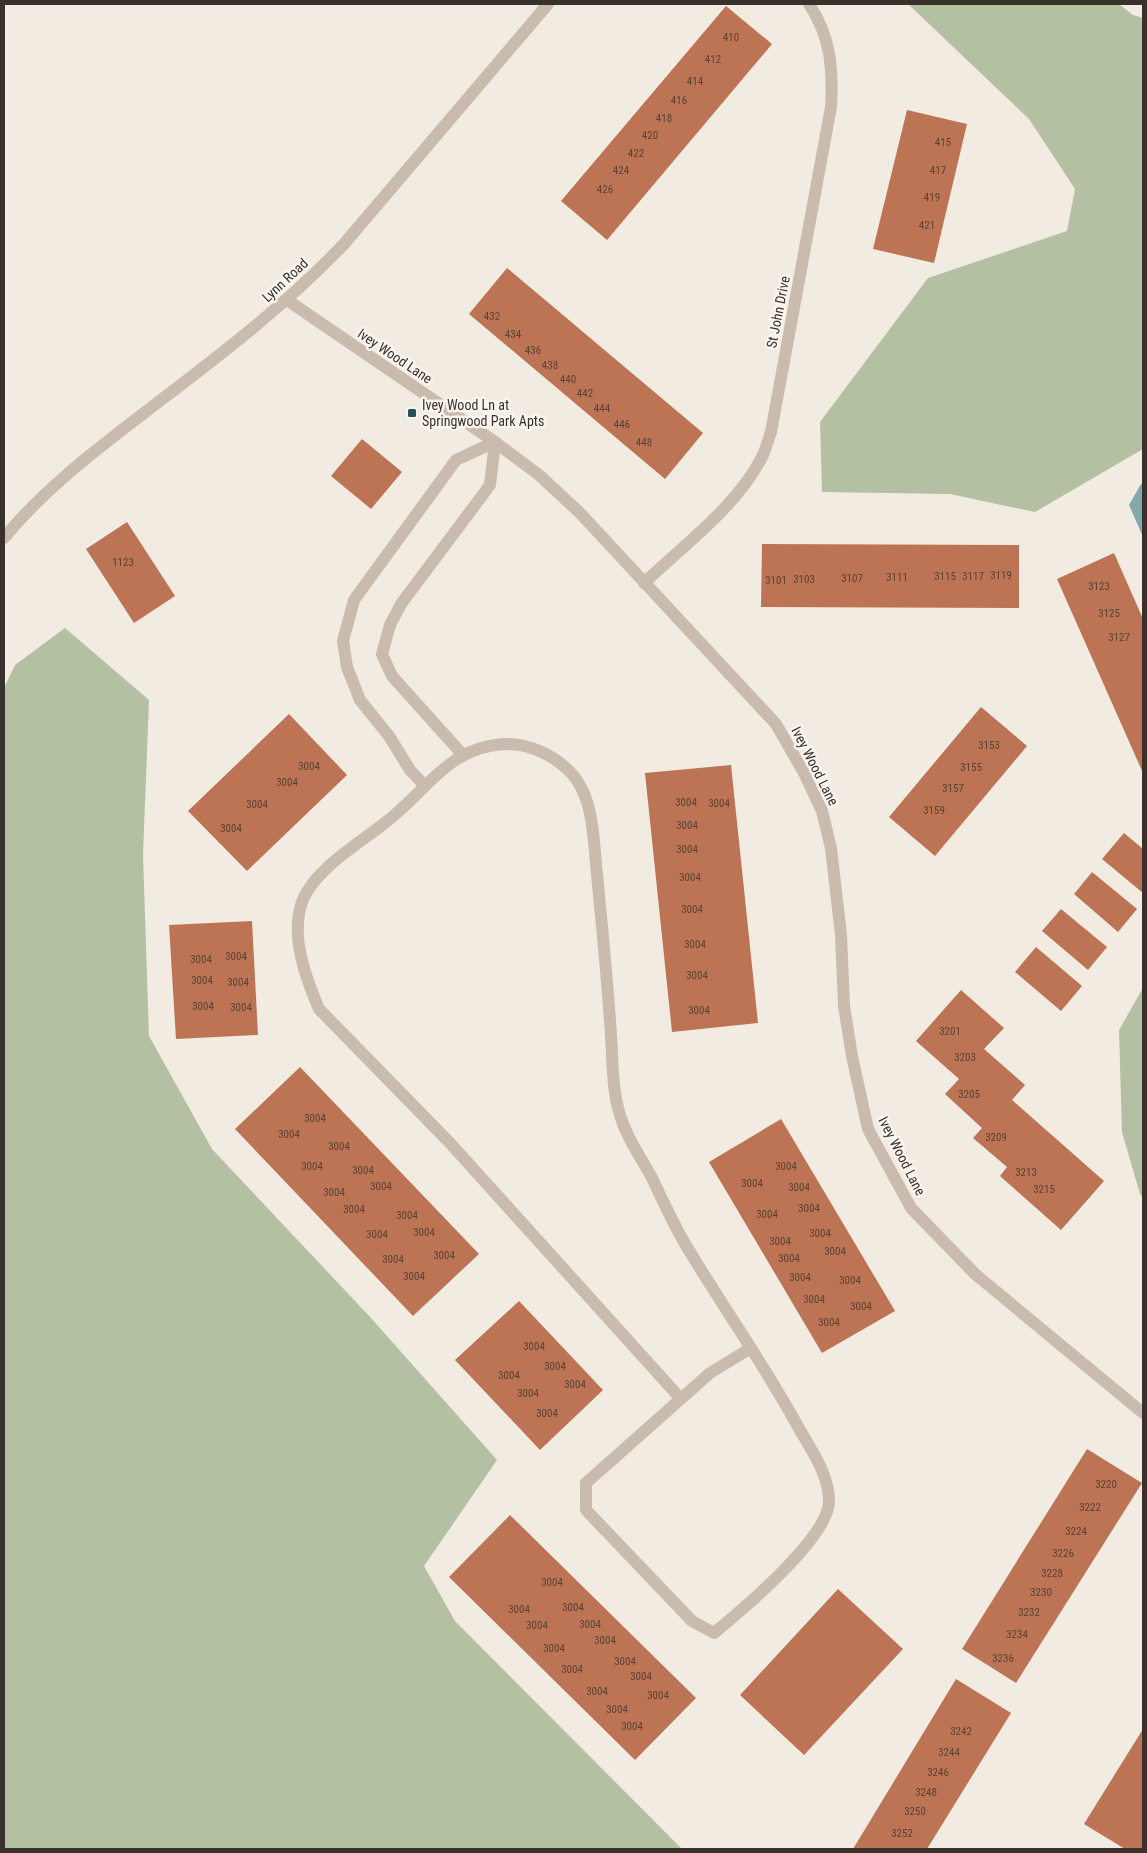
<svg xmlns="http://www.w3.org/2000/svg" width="1147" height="1853" font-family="'Roboto Condensed',sans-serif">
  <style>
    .green { fill: #b4c0a2 }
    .water { fill: #83a9ad }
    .building { fill: #bc7455 }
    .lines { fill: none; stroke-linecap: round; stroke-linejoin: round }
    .minor { stroke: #c9bcae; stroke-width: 12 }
    .poi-dot { fill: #245157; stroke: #f9f5ee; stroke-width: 2 }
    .labels { text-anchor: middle; stroke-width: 5; stroke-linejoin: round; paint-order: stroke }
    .number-label { font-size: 11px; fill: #5a4236 }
    .street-label { font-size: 14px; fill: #39312c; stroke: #f9f5ee }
    .poi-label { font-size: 14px; fill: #39312c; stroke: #f9f5ee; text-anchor: start }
  </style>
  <rect width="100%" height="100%" fill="#f2ebe2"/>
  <g class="green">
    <polygon points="908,4 1119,4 1133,15 1143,18 1143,449 1035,512 950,494 822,492 820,422 928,278 1067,231 1075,189 1029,119"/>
    <polygon points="65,628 149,700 143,855 149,1036 212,1149 371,1318 497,1460 424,1566 455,1621 682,1849 4,1849 4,688 15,665"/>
    <polygon points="1143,988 1143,1197 1140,1194 1122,1132 1119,1030"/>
  </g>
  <polygon class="water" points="1141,484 1143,484 1143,537 1129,505"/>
  <g class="building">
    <polygon points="726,6 772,44 607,240 561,201"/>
    <polygon points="907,110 967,124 934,263 873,249"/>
    <polygon points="507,268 703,433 665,479 469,314"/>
    <polygon points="362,439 402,472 371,509 331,476"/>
    <polygon points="127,522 175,596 134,623 86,549"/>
    <polygon points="762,544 1019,545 1019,608 761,607"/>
    <polygon points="1114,553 1143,619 1143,773 1057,579"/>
    <polygon points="981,707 1027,746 935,856 889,817"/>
    <polygon points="289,714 347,775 247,871 188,811"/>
    <polygon points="731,765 758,1023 672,1032 645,773"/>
    <polygon points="1124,833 1143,849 1143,893 1102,859"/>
    <polygon points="1092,872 1137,909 1118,932 1074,894"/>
    <polygon points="1061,909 1107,947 1088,970 1042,931"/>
    <polygon points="252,921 258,1035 176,1039 169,925"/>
    <polygon points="1036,947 1082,986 1061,1011 1015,972"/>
    <polygon points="961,990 1004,1028 984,1049 1025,1085 1012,1100 1104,1181 1061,1230 1000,1176 1007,1167 973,1138 982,1128 945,1094 959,1079 916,1041"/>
    <polygon points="300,1067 479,1254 413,1316 235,1129"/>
    <polygon points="781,1119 895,1311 822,1353 709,1162"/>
    <polygon points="519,1301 603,1390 540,1450 455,1360"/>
    <polygon points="1087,1449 1142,1483 1016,1683 962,1649"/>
    <polygon points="510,1515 696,1698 635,1760 449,1577"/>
    <polygon points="838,1589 903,1649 804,1755 740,1695"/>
    <polygon points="956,1679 1011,1713 927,1849 853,1849"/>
    <polygon points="1143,1729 1143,1848 1125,1849 1084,1824"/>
  </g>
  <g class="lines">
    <g class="minor">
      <polyline points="287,300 495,442 539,475 579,512 776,724 804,773 822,811 831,848 841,935 844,1006 852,1056 868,1129 911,1208 975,1274 1143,1413"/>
      <path d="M4 538C45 488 96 450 148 410 216 358 284 307 344 244L548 4"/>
      <path d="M644 583C684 545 737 506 762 457 766 449 768 440 771 432L831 107C833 69 831 37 809 4"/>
      <polyline points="462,754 392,676 382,654 390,625 401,604 490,485 495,442"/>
      <polyline points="425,786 410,770 389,736 360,700 347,667 343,641 354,600 456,460 495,442"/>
      <path d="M681 1399 450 1143 319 1009C306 978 291 939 301 905 311 871 360 843 386 822 428 790 449 745 508 744 528 744 551 754 566 768 595 793 593 840 597 874 602 929 608 983 611 1037 613 1063 612 1090 620 1115 627 1139 641 1157 652 1178 662 1199 672 1221 684 1242 720 1303 762 1361 796 1423 809 1447 829 1473 829 1501 829 1537 742 1610 714 1633L692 1621 586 1510V1483L710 1373 751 1348"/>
    </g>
  </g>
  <rect class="poi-dot" x="407" y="408" width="10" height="10" rx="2.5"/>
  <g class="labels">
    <g class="number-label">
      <text x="731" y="41">410</text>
      <text x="713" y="63">412</text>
      <text x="695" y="85">414</text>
      <text x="679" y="104">416</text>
      <text x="664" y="122">418</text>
      <text x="650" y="139">420</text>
      <text x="943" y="146">415</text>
      <text x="636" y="157">422</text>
      <text x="621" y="174">424</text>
      <text x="938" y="174">417</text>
      <text x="605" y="193">426</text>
      <text x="932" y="201">419</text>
      <text x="927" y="229">421</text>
      <text x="492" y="320">432</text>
      <text x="513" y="338">434</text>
      <text x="533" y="354">436</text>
      <text x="550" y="369">438</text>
      <text x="568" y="383">440</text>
      <text x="585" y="397">442</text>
      <text x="602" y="412">444</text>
      <text x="622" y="428">446</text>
      <text x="644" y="446">448</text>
      <text x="123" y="566">1123</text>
      <text x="1001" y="579">3119</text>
      <text x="945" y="580">3115</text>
      <text x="973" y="580">3117</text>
      <text x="897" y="581">3111</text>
      <text x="852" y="582">3107</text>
      <text x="804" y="583">3103</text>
      <text x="776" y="584">3101</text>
      <text x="1099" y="590">3123</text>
      <text x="1109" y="617">3125</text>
      <text x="1119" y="641">3127</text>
      <text x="989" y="749">3153</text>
      <text x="309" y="770">3004</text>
      <text x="971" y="771">3155</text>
      <text x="287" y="786">3004</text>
      <text x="953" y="792">3157</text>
      <text x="686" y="806">3004</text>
      <text x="719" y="807">3004</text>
      <text x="257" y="808">3004</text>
      <text x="934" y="814">3159</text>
      <text x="687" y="829">3004</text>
      <text x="231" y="832">3004</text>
      <text x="687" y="853">3004</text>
      <text x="690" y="881">3004</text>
      <text x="692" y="913">3004</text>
      <text x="695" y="948">3004</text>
      <text x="236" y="960">3004</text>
      <text x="201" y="963">3004</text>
      <text x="697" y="979">3004</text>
      <text x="202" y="984">3004</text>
      <text x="238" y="986">3004</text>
      <text x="203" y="1010">3004</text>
      <text x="241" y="1011">3004</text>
      <text x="699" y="1014">3004</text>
      <text x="950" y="1035">3201</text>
      <text x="965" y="1061">3203</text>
      <text x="969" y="1098">3205</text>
      <text x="315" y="1122">3004</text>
      <text x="289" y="1138">3004</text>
      <text x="996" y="1141">3209</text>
      <text x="339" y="1150">3004</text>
      <text x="312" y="1170">3004</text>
      <text x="786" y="1170">3004</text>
      <text x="363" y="1174">3004</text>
      <text x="1026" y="1176">3213</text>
      <text x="752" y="1187">3004</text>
      <text x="381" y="1190">3004</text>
      <text x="799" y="1191">3004</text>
      <text x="1044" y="1193">3215</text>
      <text x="334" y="1196">3004</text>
      <text x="809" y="1212">3004</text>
      <text x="354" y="1213">3004</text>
      <text x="767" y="1218">3004</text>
      <text x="407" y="1219">3004</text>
      <text x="424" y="1236">3004</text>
      <text x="820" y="1237">3004</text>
      <text x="377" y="1238">3004</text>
      <text x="780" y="1245">3004</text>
      <text x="835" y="1255">3004</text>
      <text x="444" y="1259">3004</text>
      <text x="789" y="1262">3004</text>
      <text x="393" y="1263">3004</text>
      <text x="414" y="1280">3004</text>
      <text x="800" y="1281">3004</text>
      <text x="850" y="1284">3004</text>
      <text x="814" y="1303">3004</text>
      <text x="861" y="1310">3004</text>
      <text x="829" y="1326">3004</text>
      <text x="534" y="1350">3004</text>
      <text x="555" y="1370">3004</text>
      <text x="509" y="1379">3004</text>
      <text x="575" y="1388">3004</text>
      <text x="528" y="1397">3004</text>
      <text x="547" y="1417">3004</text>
      <text x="1106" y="1488">3220</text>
      <text x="1090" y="1511">3222</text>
      <text x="1076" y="1535">3224</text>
      <text x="1063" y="1557">3226</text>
      <text x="1052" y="1577">3228</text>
      <text x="552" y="1586">3004</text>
      <text x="1041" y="1596">3230</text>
      <text x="573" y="1611">3004</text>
      <text x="519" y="1613">3004</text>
      <text x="1029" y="1616">3232</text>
      <text x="590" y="1628">3004</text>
      <text x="537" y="1629">3004</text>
      <text x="1017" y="1638">3234</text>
      <text x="605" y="1644">3004</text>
      <text x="554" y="1652">3004</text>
      <text x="1003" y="1662">3236</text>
      <text x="625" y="1665">3004</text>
      <text x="572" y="1673">3004</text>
      <text x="641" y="1680">3004</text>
      <text x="597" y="1695">3004</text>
      <text x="658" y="1699">3004</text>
      <text x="617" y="1713">3004</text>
      <text x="632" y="1730">3004</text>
      <text x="961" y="1735">3242</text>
      <text x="949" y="1756">3244</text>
      <text x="938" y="1776">3246</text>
      <text x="926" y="1796">3248</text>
      <text x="915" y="1815">3250</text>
      <text x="902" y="1837">3252</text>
    </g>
    <g class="street-label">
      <text transform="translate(285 280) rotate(-43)" y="5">Lynn Road</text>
      <text transform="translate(778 312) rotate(-79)" y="5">St John Drive</text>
      <text transform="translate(395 356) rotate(34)" y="5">Ivey Wood Lane</text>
      <text transform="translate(815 766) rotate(63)" y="5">Ivey Wood Lane</text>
      <text transform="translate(902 1156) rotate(63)" y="5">Ivey Wood Lane</text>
    </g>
    <g class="poi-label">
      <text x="422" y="410">Ivey Wood Ln at<tspan x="422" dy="16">Springwood Park Apts</tspan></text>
    </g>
  </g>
  <rect width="1147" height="1853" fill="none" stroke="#39312c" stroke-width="10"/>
</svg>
